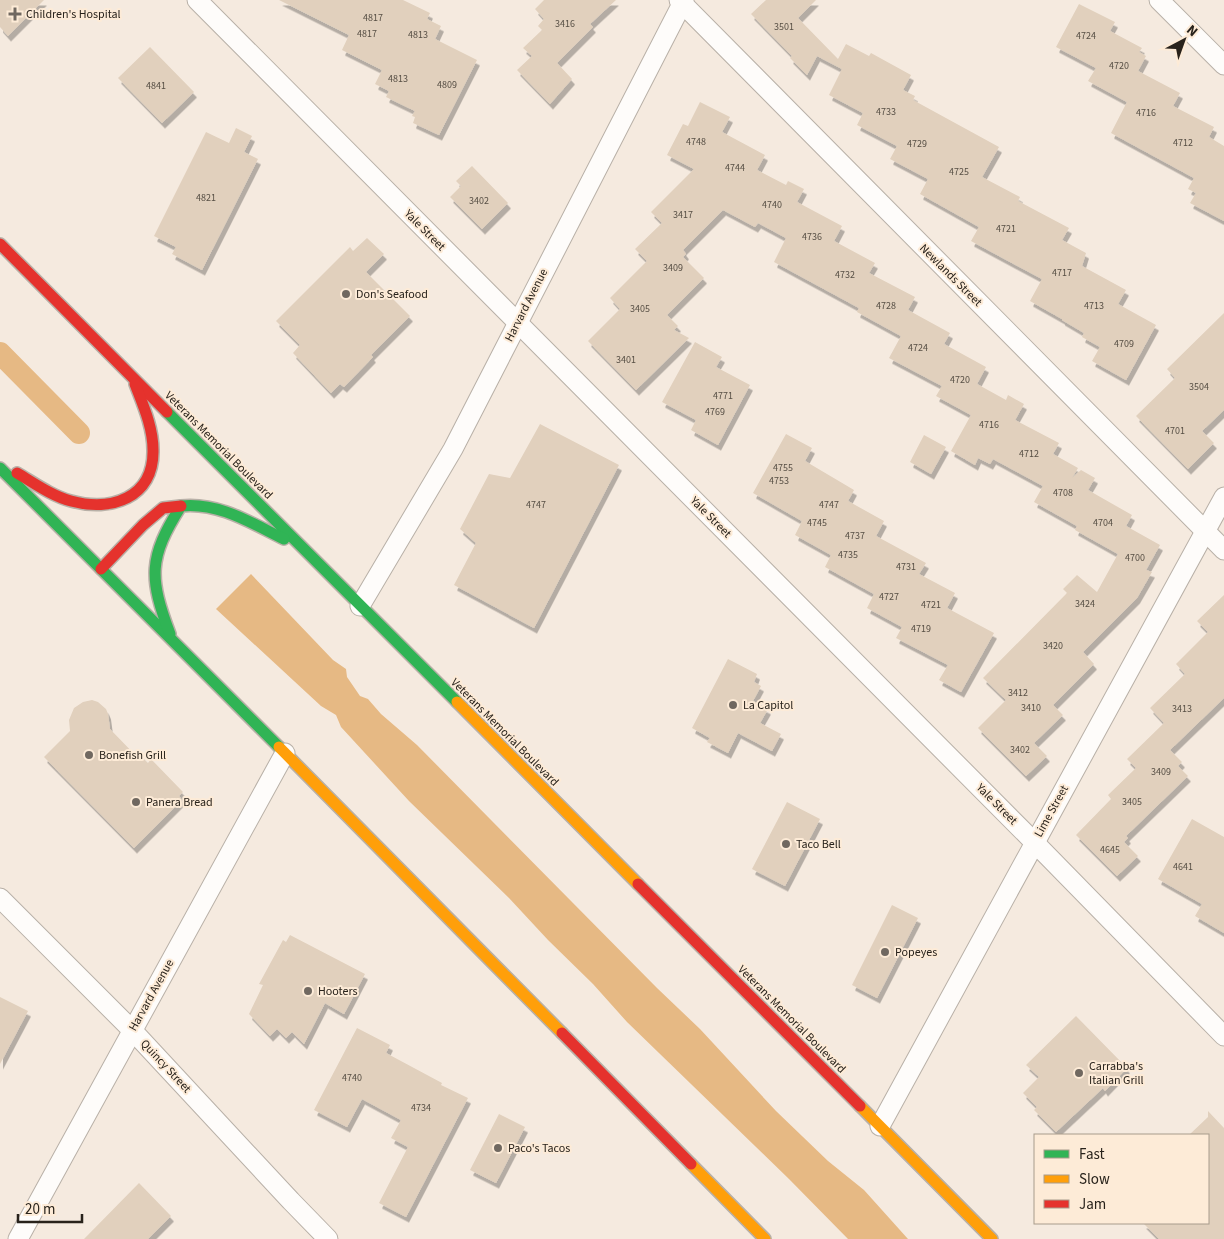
<svg xmlns="http://www.w3.org/2000/svg" width="1224" height="1239" font-family="'Source Sans 3',sans-serif">
  <style>
    .water { fill: #e6b984 }
    .lines { fill: none; stroke-linecap: round; stroke-linejoin: round }
    .canal { stroke: #e6b984; stroke-width: 22 }
    .building { fill: #e1d0bd; filter: url(#shadow) }
    .street-casing { stroke: #b8b0a7; stroke-width: 21 }
    .fast-casing { stroke: #b8b0a7; stroke-width: 14 }
    .slow-casing { stroke: #b8b0a7; stroke-width: 14 }
    .jam-casing { stroke: #b8b0a7; stroke-width: 14 }
    .street { stroke: #fefcfa; stroke-width: 19 }
    .fast { stroke: #30b455; stroke-width: 11 }
    .slow { stroke: #ff9f0a; stroke-width: 11 }
    .jam { stroke: #e5322d; stroke-width: 11 }
    .poi-dot { fill: #706860; stroke: #fdebd7; stroke-width: 2 }
    .labels { text-anchor: middle; stroke-width: 4; stroke-linejoin: round; paint-order: stroke }
    .number-label { font-size: 10px; fill: #564e44 }
    .poi-label { font-size: 12px; fill: #28221b; stroke: #fdebd7; text-anchor: start }
    .street-label { font-size: 12px; fill: #28221b; stroke: #fdebd7 }
  </style>
  <defs>
    <filter id="shadow"><feDropShadow dx="3" dy="5.5" stdDeviation="0" flood-color="#0004"/></filter>
  </defs>
  <rect width="100%" height="100%" fill="#f5eadf"/>
  <polygon class="water" points="251,574 333,660 346,669 347,677 360,696 368,699 381,714 417,745 657,988 700,1029 776,1111 828,1161 864,1190 908,1239 848,1239 789,1179 627,1022 593,984 548,940 509,898 409,801 341,727 336,715 321,706 216,609"/>
  <g class="lines">
    <polyline class="canal" points="0,353 79,433"/>
  </g>
  <g class="building">
    <polygon points="0,0 44,0 8,36 0,27"/>
    <polygon points="279,0 403,0 430,13 427,19 441,26 435,39 477,60 439,135 413,123 415,117 412,116 415,111 386,97 389,91 375,84 382,70 342,50 349,35"/>
    <polygon points="544,0 616,0 590,24 593,27 557,63 572,79 550,104 517,70 532,56 523,48 542,30 538,26 544,19 535,9"/>
    <polygon points="766,0 816,0 798,18 838,59 846,44 869,56 871,53 911,75 903,90 915,96 913,100 999,147 982,177 1020,197 1018,201 1069,228 1062,240 1086,253 1082,266 1126,290 1118,304 1156,325 1126,380 1092,361 1100,347 1082,337 1084,333 1062,320 1062,319 1030,301 1042,279 971,241 979,227 920,194 928,179 890,159 897,146 857,125 863,113 829,95 842,69 817,56 807,75 790,58 792,56 751,14"/>
    <polygon points="1079,4 1115,22 1110,31 1142,48 1139,52 1146,56 1138,71 1180,93 1173,106 1214,127 1209,137 1224,146 1224,221 1190,203 1196,193 1188,189 1194,178 1111,133 1127,102 1088,81 1096,68 1056,47"/>
    <polygon points="150,47 194,92 162,123 118,78"/>
    <polygon points="700,102 730,117 722,132 765,155 757,170 786,185 788,181 804,189 797,202 842,226 834,241 875,263 869,273 915,297 908,310 950,333 944,344 986,367 977,384 1006,400 1008,395 1024,404 1015,420 1059,443 1053,454 1078,468 1072,478 1081,470 1095,478 1088,490 1132,515 1126,526 1160,545 1146,570 1152,572 1137,598 1083,652 1094,664 1053,705 1063,715 1034,743 1047,756 1026,776 978,728 1006,700 983,678 1067,593 1063,589 1077,575 1097,592 1118,554 1075,530 1077,526 1034,502 1043,486 993,459 990,464 978,458 975,465 951,451 971,415 936,396 942,386 889,358 901,336 857,312 859,308 774,262 786,238 758,223 755,227 723,210 683,250 686,254 683,257 704,278 667,315 678,326 674,330 689,338 636,390 588,341 620,309 610,298 647,261 635,249 662,223 651,212 694,169 667,155 683,124 688,126"/>
    <polygon points="236,128 252,136 244,152 258,159 202,270 172,254 176,247 154,236 206,132 229,143"/>
    <polygon points="472,166 508,203 482,229 450,197 461,186 456,181"/>
    <polygon points="367,238 384,254 366,272 410,316 371,355 373,357 344,387 340,384 331,393 293,353 300,345 276,321 350,247 353,251"/>
    <polygon points="1224,313 1224,410 1202,431 1214,443 1188,469 1136,416 1175,378 1167,369"/>
    <polygon points="695,342 722,357 716,367 750,385 718,445 691,430 696,420 662,402"/>
    <polygon points="540,424 619,465 534,628 454,585 476,543 460,529 489,474 510,478"/>
    <polygon points="786,434 812,448 805,461 854,490 848,501 884,521 876,536 926,563 919,574 955,593 947,608 994,633 961,692 939,680 948,665 896,638 902,627 867,608 874,594 825,567 831,555 795,535 802,521 753,493"/>
    <polygon points="924,435 946,447 931,474 910,462"/>
    <polygon points="1224,595 1224,698 1170,750 1182,762 1178,766 1188,776 1126,836 1128,838 1124,842 1138,856 1117,876 1076,835 1111,799 1108,795 1136,768 1127,759 1164,723 1150,708 1185,674 1176,664 1208,632 1197,621"/>
    <polygon points="728,659 757,674 754,682 761,686 753,701 768,709 760,723 781,734 772,751 738,733 728,753 707,742 710,738 692,728"/>
    <polygon points="92,700 98,702 106,709 108,714 110,729 140,760 143,758 148,763 151,759 183,792 179,796 182,800 134,848 44,757 70,731 69,720 74,708 83,702"/>
    <polygon points="787,802 820,819 785,886 752,869"/>
    <polygon points="1192,819 1224,837 1224,933 1195,916 1202,904 1158,879"/>
    <polygon points="892,905 918,918 877,998 852,985"/>
    <polygon points="290,935 365,974 344,1014 325,1003 304,1044 292,1032 286,1038 277,1029 270,1036 249,1014 263,985 259,984 283,940 286,942"/>
    <polygon points="0,997 28,1011 0,1064"/>
    <polygon points="1076,1016 1127,1068 1105,1091 1103,1088 1056,1132 1034,1110 1037,1107 1023,1093 1039,1077 1026,1065"/>
    <polygon points="357,1028 390,1045 386,1053 442,1083 441,1085 468,1098 406,1217 379,1203 408,1147 391,1138 401,1120 362,1099 347,1127 314,1110"/>
    <polygon points="1208,1111 1224,1128 1224,1239 1159,1239 1143,1223 1208,1223 1208,1135 1189,1135 1208,1117"/>
    <polygon points="499,1114 525,1127 496,1183 470,1170"/>
    <polygon points="139,1183 171,1216 148,1239 84,1239"/>
  </g>
  <g class="lines">
    <g class="street-casing">
      <g id="street">
        <polyline points="197,0 1034,842 1224,1036"/>
        <polyline points="679,0 1224,550"/>
        <polyline points="1159,0 1224,65"/>
        <polyline points="360,606 453,449 684,0"/>
        <polyline points="0,898 132,1030 291,1201 328,1239"/>
        <polyline points="880,1126 1224,497"/>
        <polyline points="18,1239 285,753"/>
      </g>
    </g>
    <g class="fast-casing">
      <g id="fast">
        <polyline points="167,412 457,702"/>
        <polyline points="0,468 279,747"/>
        <path d="M170 634C149 578 148 558 181 506 219 502 251 523 284 539"/>
      </g>
    </g>
    <g class="slow-casing">
      <g id="slow">
        <polyline points="457,702 638,884"/>
        <polyline points="279,747 562,1033"/>
        <polyline points="860,1106 992,1239"/>
        <polyline points="691,1164 765,1239"/>
      </g>
    </g>
    <g class="jam-casing">
      <g id="jam">
        <polyline points="0,244 167,412"/>
        <path d="M17 473C34 483 52 496 71 501 111 512 154 498 153 450 153 427 143 405 135 384"/>
        <polyline points="101,569 143,525 163,508 181,506"/>
        <polyline points="638,884 860,1106"/>
        <polyline points="562,1033 691,1164"/>
      </g>
    </g>
    <use href="#street" class="street"/>
    <use href="#fast" class="fast"/>
    <use href="#slow" class="slow"/>
    <use href="#jam" class="jam"/>
  </g>
  <g class="poi-dot">
    <path d="M12.5 6.5h5v5h5v5h-5v5h-5v-5h-5v-5h5z"/>
    <circle cx="346" cy="294" r="5"/>
    <circle cx="733" cy="705" r="5"/>
    <circle cx="89" cy="755" r="5"/>
    <circle cx="136" cy="802" r="5"/>
    <circle cx="786" cy="844" r="5"/>
    <circle cx="885" cy="952" r="5"/>
    <circle cx="308" cy="991" r="5"/>
    <circle cx="1079" cy="1073" r="5"/>
    <circle cx="498" cy="1148" r="5"/>
  </g>
  <g class="labels">
    <g class="number-label">
      <text x="373" y="21">4817</text>
      <text x="565" y="27">3416</text>
      <text x="784" y="30">3501</text>
      <text x="367" y="37">4817</text>
      <text x="418" y="38">4813</text>
      <text x="1086" y="39">4724</text>
      <text x="1119" y="69">4720</text>
      <text x="398" y="82">4813</text>
      <text x="447" y="88">4809</text>
      <text x="156" y="89">4841</text>
      <text x="886" y="115">4733</text>
      <text x="1146" y="116">4716</text>
      <text x="696" y="145">4748</text>
      <text x="1183" y="146">4712</text>
      <text x="917" y="147">4729</text>
      <text x="735" y="171">4744</text>
      <text x="959" y="175">4725</text>
      <text x="206" y="201">4821</text>
      <text x="479" y="204">3402</text>
      <text x="772" y="208">4740</text>
      <text x="683" y="218">3417</text>
      <text x="1006" y="232">4721</text>
      <text x="812" y="240">4736</text>
      <text x="673" y="271">3409</text>
      <text x="1062" y="276">4717</text>
      <text x="845" y="278">4732</text>
      <text x="886" y="309">4728</text>
      <text x="1094" y="309">4713</text>
      <text x="640" y="312">3405</text>
      <text x="1124" y="347">4709</text>
      <text x="918" y="351">4724</text>
      <text x="626" y="363">3401</text>
      <text x="960" y="383">4720</text>
      <text x="1199" y="390">3504</text>
      <text x="723" y="399">4771</text>
      <text x="715" y="415">4769</text>
      <text x="989" y="428">4716</text>
      <text x="1175" y="434">4701</text>
      <text x="1029" y="457">4712</text>
      <text x="783" y="471">4755</text>
      <text x="779" y="484">4753</text>
      <text x="1063" y="496">4708</text>
      <text x="536" y="508">4747</text>
      <text x="829" y="508">4747</text>
      <text x="817" y="526">4745</text>
      <text x="1103" y="526">4704</text>
      <text x="855" y="539">4737</text>
      <text x="848" y="558">4735</text>
      <text x="1135" y="561">4700</text>
      <text x="906" y="570">4731</text>
      <text x="889" y="600">4727</text>
      <text x="1085" y="607">3424</text>
      <text x="931" y="608">4721</text>
      <text x="921" y="632">4719</text>
      <text x="1053" y="649">3420</text>
      <text x="1018" y="696">3412</text>
      <text x="1031" y="711">3410</text>
      <text x="1182" y="712">3413</text>
      <text x="1020" y="753">3402</text>
      <text x="1161" y="775">3409</text>
      <text x="1132" y="805">3405</text>
      <text x="1110" y="853">4645</text>
      <text x="1183" y="870">4641</text>
      <text x="352" y="1081">4740</text>
      <text x="421" y="1111">4734</text>
    </g>
    <g class="poi-label">
      <text x="26" y="18">Children's Hospital</text>
      <text x="356" y="298">Don's Seafood</text>
      <text x="743" y="709">La Capitol</text>
      <text x="99" y="759">Bonefish Grill</text>
      <text x="146" y="806">Panera Bread</text>
      <text x="796" y="848">Taco Bell</text>
      <text x="895" y="956">Popeyes</text>
      <text x="318" y="995">Hooters</text>
      <text x="1089" y="1070">Carrabba's<tspan x="1089" dy="14">Italian Grill</tspan></text>
      <text x="508" y="1152">Paco's Tacos</text>
    </g>
    <g class="street-label">
      <text transform="translate(425 230) rotate(45)" y="4">Yale Street</text>
      <text transform="translate(951 275) rotate(45)" y="4">Newlands Street</text>
      <text transform="translate(526 305) rotate(-63)" y="4">Harvard Avenue</text>
      <text transform="translate(219 445) rotate(45)" y="4">Veterans Memorial Boulevard</text>
      <text transform="translate(711 517) rotate(45)" y="4">Yale Street</text>
      <text transform="translate(505 732) rotate(45)" y="4">Veterans Memorial Boulevard</text>
      <text transform="translate(997 804) rotate(45)" y="4">Yale Street</text>
      <text transform="translate(1051 811) rotate(-61)" y="4">Lime Street</text>
      <text transform="translate(151 995) rotate(-61)" y="4">Harvard Avenue</text>
      <text transform="translate(792 1019) rotate(45)" y="4">Veterans Memorial Boulevard</text>
      <text transform="translate(166 1066) rotate(47)" y="4">Quincy Street</text>
    </g>
  </g>
  <rect x="1034" y="1134" width="175" height="90" fill="#fdebd7" stroke="#a89b8c"/>
  <rect x="1044" y="1150" width="25" height="8" fill="#30b455" stroke="#a89b8c"/>
  <text x="1079" y="1159" font-size="15" fill="#28221b">Fast</text>
  <rect x="1044" y="1175" width="25" height="8" fill="#ff9f0a" stroke="#a89b8c"/>
  <text x="1079" y="1184" font-size="15" fill="#28221b">Slow</text>
  <rect x="1044" y="1200" width="25" height="8" fill="#e5322d" stroke="#a89b8c"/>
  <text x="1079" y="1209" font-size="15" fill="#28221b">Jam</text>
  <g transform="translate(1184 40) rotate(41)" stroke="#fdebd7" stroke-width="4" paint-order="stroke">
  <path d="M0-4L9 19L0 12L-9 19Z" fill="#28221b"/>
  <text y="-8" font-size="14" font-weight="bold" text-anchor="middle" fill="#28221b">N</text>
  </g>
  <path d="M18 1214v8h64v-8" fill="none" stroke="#28221b" stroke-width="2.5"/>
  <text x="25" y="1214" font-size="15" fill="#28221b" stroke="#fdebd7" stroke-width="4" paint-order="stroke">20 m</text>
</svg>
